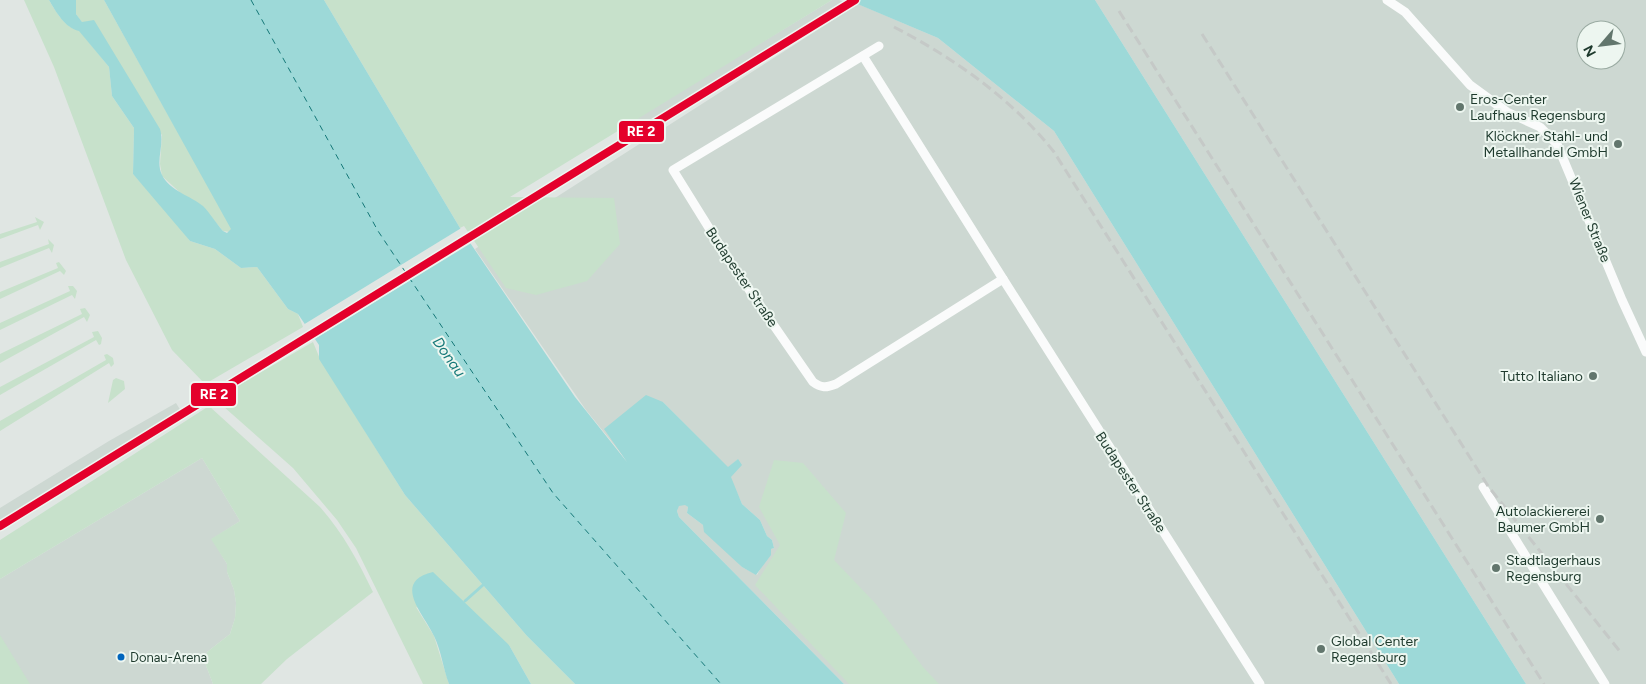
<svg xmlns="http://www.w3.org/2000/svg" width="1646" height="684" font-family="Figtree,sans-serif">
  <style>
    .built { fill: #cdd8d2; fill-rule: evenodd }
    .green { fill: #c7e1cb }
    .water { fill: #9dd9d8 }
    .pier { fill: #e0e6e3 }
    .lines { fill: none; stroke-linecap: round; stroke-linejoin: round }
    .stream { stroke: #9dd9d8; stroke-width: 3 }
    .ferry { stroke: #157878; stroke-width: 1; stroke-dasharray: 6 5; stroke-linecap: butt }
    .street { stroke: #fafbfb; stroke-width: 9 }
    .rail { stroke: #c5c9c7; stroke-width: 3; stroke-dasharray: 10 5; stroke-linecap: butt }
    .rail-1-casing { stroke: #edf6f0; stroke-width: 11 }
    .rail-1 { stroke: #e4002b; stroke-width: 8 }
    .poi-dot { fill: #62766d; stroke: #edf6f0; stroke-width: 2 }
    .bus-dot { fill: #0065bd; stroke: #edf6f0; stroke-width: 2 }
    .labels { text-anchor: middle; stroke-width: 4; stroke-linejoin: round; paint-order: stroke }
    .bus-label { font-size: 13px; fill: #1e3a2d; stroke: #edf6f0; text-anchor: start }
    .poi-label { font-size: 14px; fill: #1e3a2d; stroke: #edf6f0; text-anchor: start }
    .street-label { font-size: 14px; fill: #1e3a2d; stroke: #edf6f0 }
    .water-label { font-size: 15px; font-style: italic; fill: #157878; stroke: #edf6f0 }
    .line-badge { stroke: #edf6f0; stroke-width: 2 }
    .badge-label { font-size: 14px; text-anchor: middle; font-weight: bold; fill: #fff }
  </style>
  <rect width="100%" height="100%" fill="#e0e6e3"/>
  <g class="built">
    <polygon points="832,0 839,0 851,5 640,133 634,122 638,117"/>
    <path d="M1095 0H1646V684H1526ZM1586 30H1616V60H1586Z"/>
    <polygon points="858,4 938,38 1054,131 1399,684 844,684 679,517 677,511 679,505 686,505 688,507 687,513 703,525 742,567 757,575 771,549 774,548 772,540 767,536 760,520 742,504 730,477 738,459 728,468 663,402 628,462 586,410 475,249"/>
    <polygon points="176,403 184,416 0,530 0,508 109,441"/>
    <polygon points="202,458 240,521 212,539 227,564 227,572 234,590 236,603 235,618 230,634 207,652 205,663 213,684 3,684 0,676 0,579"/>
  </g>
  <g class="green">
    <path d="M24 0H49C56 12 65 28 79 30L109 67 112 96 134 128 133 174 171 216 190 241 215 249 241 268 257 267 288 309 298 314 303 327 205 384 172 350 126 260 54 67Z"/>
    <polygon points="76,0 104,0 232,229 230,232 223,231 202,206 186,198 162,176 160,164 162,135 76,14"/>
    <polygon points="324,0 832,0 510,197 614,198 620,244 587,281 536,295 506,288 464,226 460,228"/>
    <polygon points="35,217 44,222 40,230 38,225 0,239 0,234 37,222"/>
    <polygon points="48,239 54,245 52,253 49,248 0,268 0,262 49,244"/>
    <polygon points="56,263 59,262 66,271 64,275 60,271 0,299 0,292 58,268"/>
    <polygon points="68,286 73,286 77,291 75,299 72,295 0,330 0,323 70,291"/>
    <polygon points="85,308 90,315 87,322 84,317 0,363 0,354 82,314 80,309"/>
    <polygon points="98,331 102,338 101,344 99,345 96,340 0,395 0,387 94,337 92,332"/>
    <polygon points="313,342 320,359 405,495 527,636 575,684 531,684 509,645 416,607 434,636 449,684 423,684 356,548 337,520 293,468 215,399"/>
    <polygon points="107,354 113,358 114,364 111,367 109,363 0,431 0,421 106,360 104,355"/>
    <polygon points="116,378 124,381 125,389 108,403 113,380"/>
    <path d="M209 406 320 507C343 533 358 561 373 592L287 659 261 684H213L205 663 207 652 230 634 235 618 236 603 234 590 227 572V564L211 539 240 521 202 458 0 579V540Z"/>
    <polygon points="774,460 803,463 846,513 834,560 876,604 923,667 939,684 849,684 755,585 780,545 759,507"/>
    <polygon points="0,635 30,684 0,684"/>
  </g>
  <g class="water">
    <path d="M49 0H76V14L82 22 94 20 160 129C165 144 155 161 162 175 170 191 191 196 203 206 210 213 216 223 223 231L227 233 231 229 104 0H324L460 228 575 397 627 462 604 429 646 395 663 402 728 467 738 459 742 465 731 477 742 504 760 520 767 536 772 540 774 548 771 549V555L756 575 742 567 704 532 703 525 687 513 688 507 685 505 679 506 677 511 679 517 844 684H575L527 636 405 495 319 359V345L298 314 288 309 257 267 241 268 215 249 190 241 133 174 134 128 112 96 109 67 79 31C65 28 56 12 49 0Z"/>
    <polygon points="848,0 1095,0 1526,684 1399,684 1054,131 938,38"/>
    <path d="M433 572 509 645 531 684H449C443 668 441 650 434 636 424 614 391 582 433 572Z"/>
  </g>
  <polygon class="pier" points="463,227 473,242 313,340 303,325"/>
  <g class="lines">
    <polyline class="stream" points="465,601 483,585"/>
    <polyline class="ferry" points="251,0 378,231 553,493 721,684"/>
    <g class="street">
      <polyline points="1387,0 1405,12 1470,85 1507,112 1540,127 1557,144 1622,300 1646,352"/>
      <path d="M879 46 673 170 732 265 813 382C821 388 826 388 836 384L1003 279 1260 684"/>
      <polyline points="863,56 1003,279"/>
      <polyline points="1483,487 1605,684"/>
    </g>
    <g class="rail">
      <polyline points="1119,11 1544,684"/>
      <path d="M894 27C954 58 1012 99 1054 152L1391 684"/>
      <polyline points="1202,34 1488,486 1622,654"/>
    </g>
    <g class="rail-1-casing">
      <polyline id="rail-1" points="0,526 855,0"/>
    </g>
    <use href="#rail-1" class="rail-1"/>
  </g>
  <g class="poi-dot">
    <circle cx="1460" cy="107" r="5"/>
    <circle cx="1618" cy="144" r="5"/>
    <circle cx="1593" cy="376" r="5"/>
    <circle cx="1600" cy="519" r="5"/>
    <circle cx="1496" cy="568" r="5"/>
    <circle cx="1321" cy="649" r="5"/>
  </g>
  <circle class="bus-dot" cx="121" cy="657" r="4.5"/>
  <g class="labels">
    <g class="bus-label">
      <text x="130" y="662">Donau-Arena</text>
    </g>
    <g class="poi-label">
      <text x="1470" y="104">Eros-Center<tspan x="1470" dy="16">Laufhaus Regensburg</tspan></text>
      <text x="1608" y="141" text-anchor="end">Klöckner Stahl- und<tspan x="1608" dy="16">Metallhandel GmbH</tspan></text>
      <text x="1583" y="381" text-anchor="end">Tutto Italiano</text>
      <text x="1590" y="516" text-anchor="end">Autolackiererei<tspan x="1590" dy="16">Baumer GmbH</tspan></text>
      <text x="1506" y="565">Stadtlagerhaus<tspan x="1506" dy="16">Regensburg</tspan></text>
      <text x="1331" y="646">Global Center<tspan x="1331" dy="16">Regensburg</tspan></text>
    </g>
    <g class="street-label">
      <text transform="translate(1590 220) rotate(68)" y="5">Wiener Straße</text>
      <text transform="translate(742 277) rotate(56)" y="5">Budapester Straße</text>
      <text transform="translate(1131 482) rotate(57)" y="5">Budapester Straße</text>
    </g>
    <g class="water-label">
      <text transform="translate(449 357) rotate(55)" y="5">Donau</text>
    </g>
  </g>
  <g class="line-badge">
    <rect x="618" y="120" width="47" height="23" rx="5" fill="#e4002b"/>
    <rect x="190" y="382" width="47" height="25" rx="5" fill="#e4002b"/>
  </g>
  <g class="badge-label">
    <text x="641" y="136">RE 2</text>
    <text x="214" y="399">RE 2</text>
  </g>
  <g transform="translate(1601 45) rotate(242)"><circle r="24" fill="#edf6f0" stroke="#9aaba2"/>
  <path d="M0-4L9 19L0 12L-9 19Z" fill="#62766d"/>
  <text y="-8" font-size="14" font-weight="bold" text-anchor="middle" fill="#1e3a2d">N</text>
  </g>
</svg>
